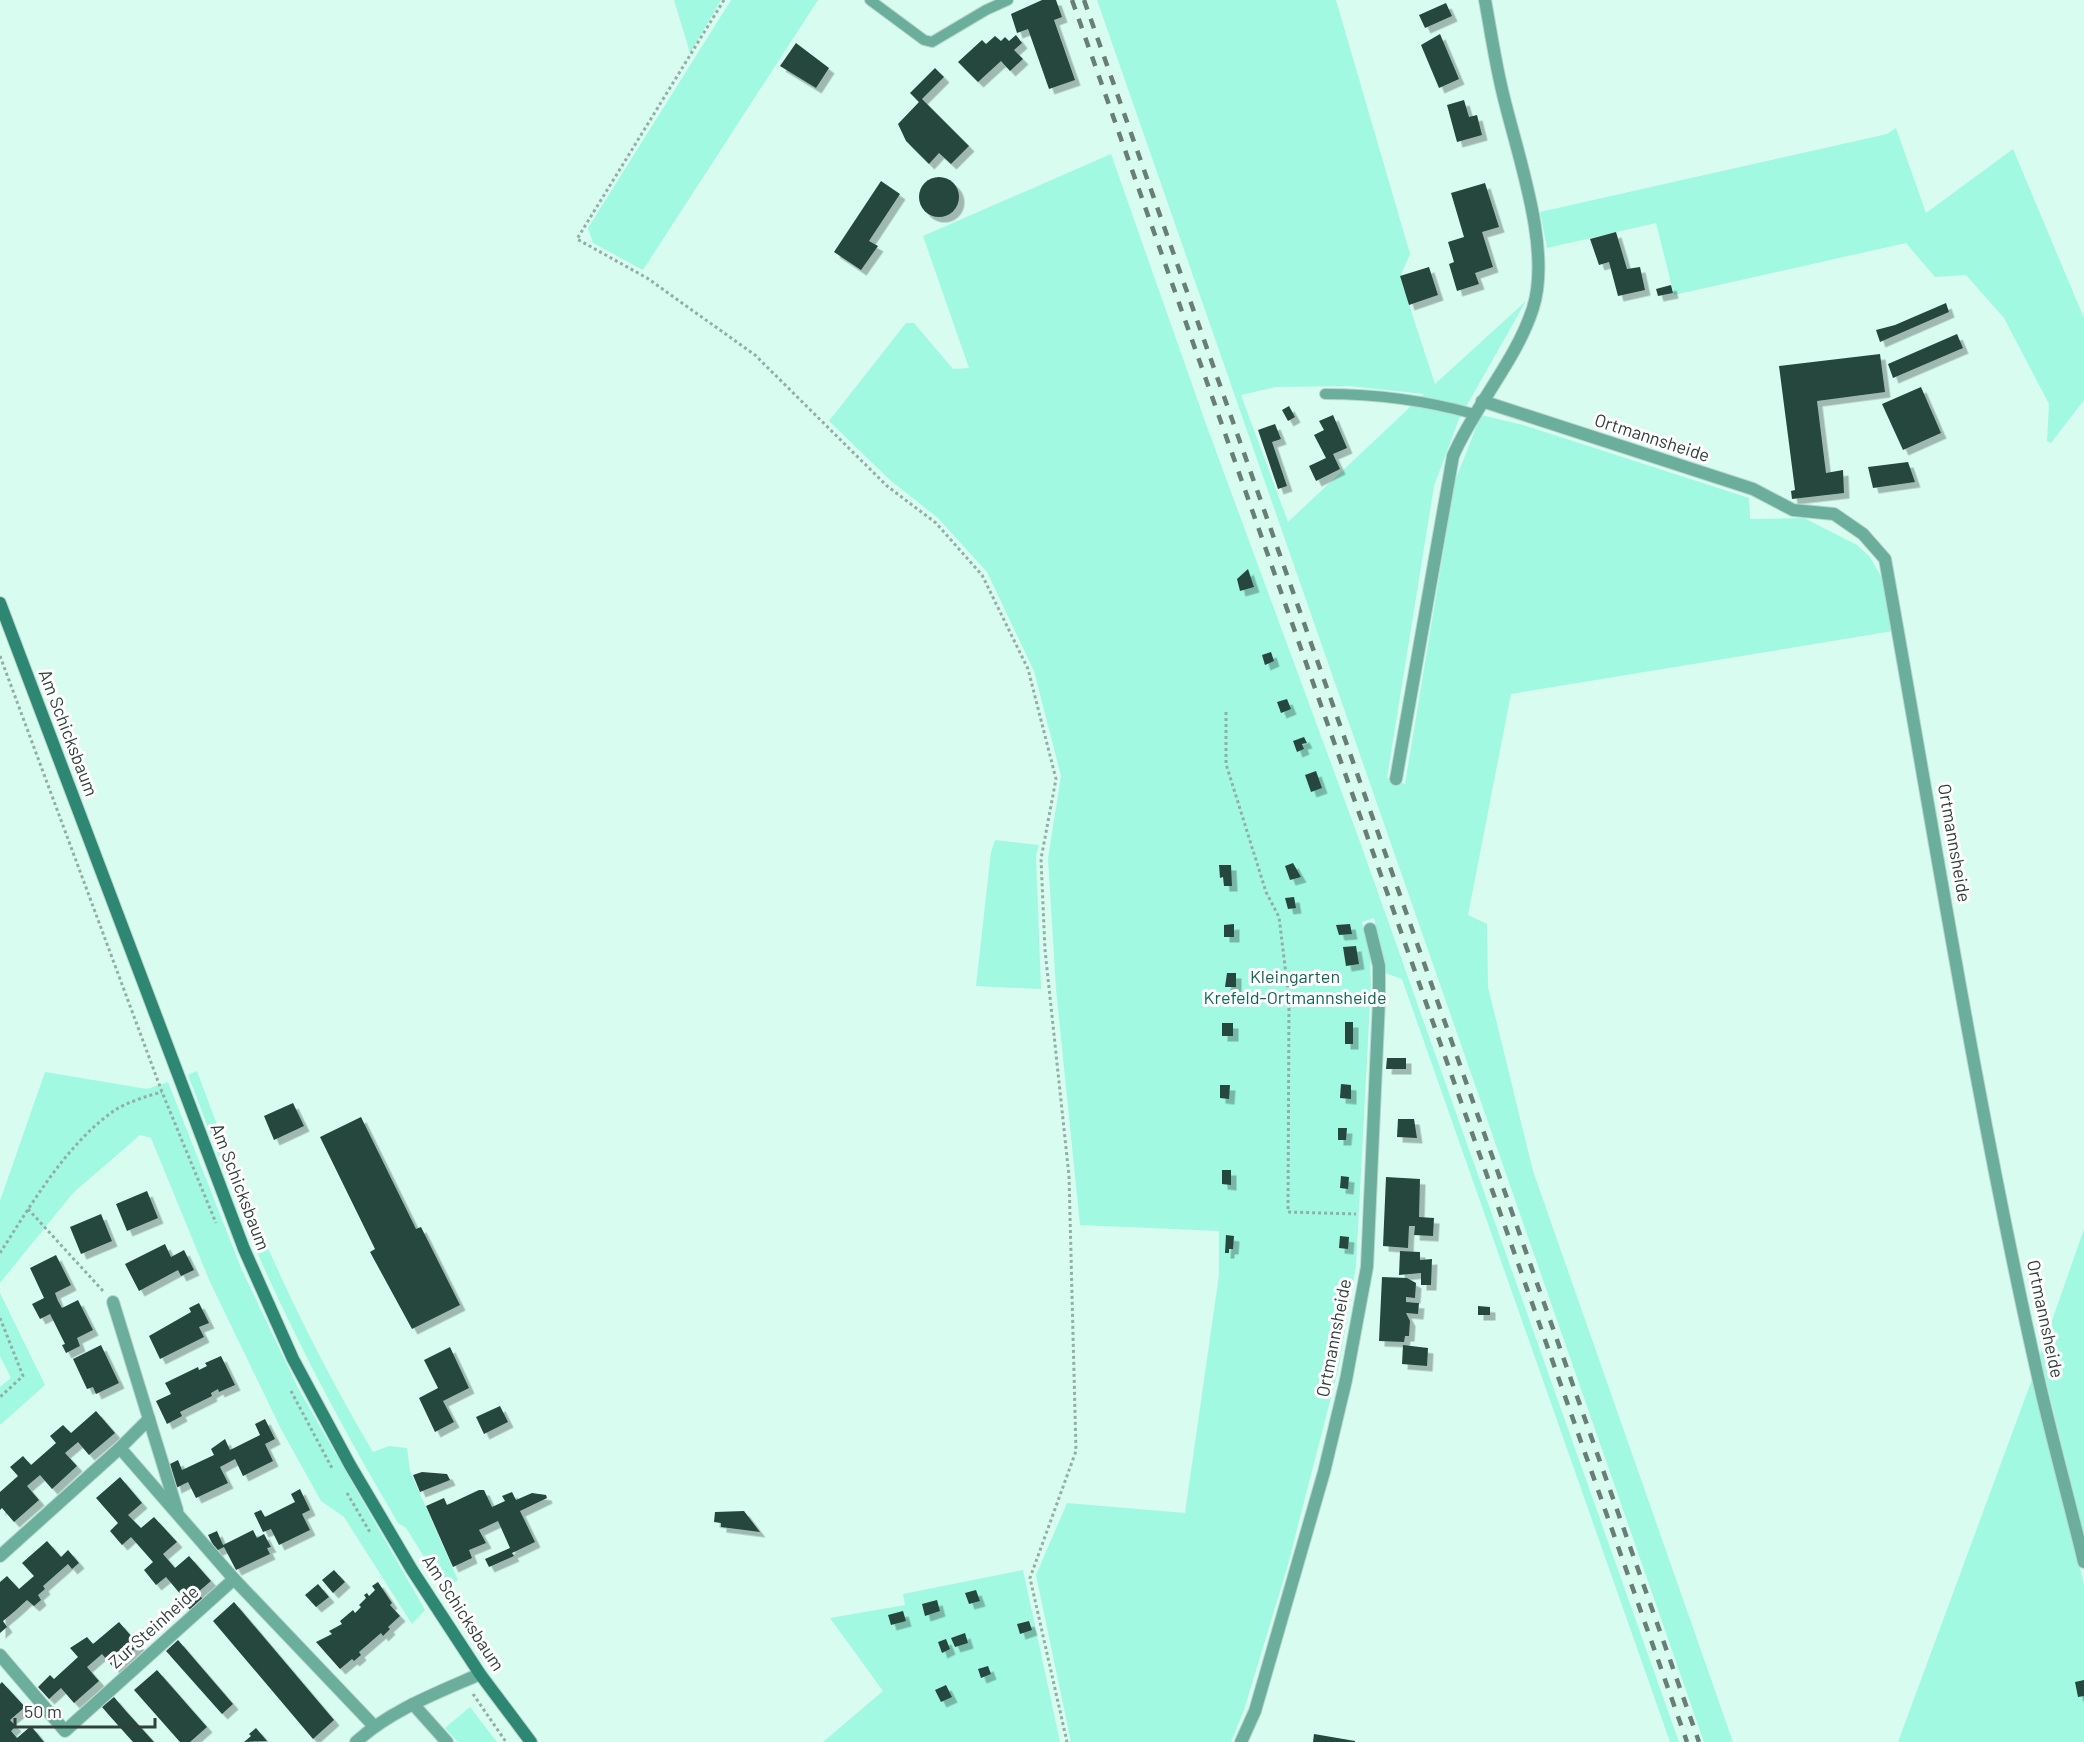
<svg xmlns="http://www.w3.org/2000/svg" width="2084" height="1742" font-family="Barlow,sans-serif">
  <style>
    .green { fill: #a1f9e1; fill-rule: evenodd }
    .building { fill: #28463e; filter: url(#shadow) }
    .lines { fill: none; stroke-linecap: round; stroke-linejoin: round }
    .lane-casing { stroke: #b8d6cd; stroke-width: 12 }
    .street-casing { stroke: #b8d6cd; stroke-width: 14 }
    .secondary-casing { stroke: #b8d6cd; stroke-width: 14 }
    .path { stroke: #94aea6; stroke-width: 3; stroke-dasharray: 3 3; stroke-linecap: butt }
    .lane { stroke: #6bae9c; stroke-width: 10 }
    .street { stroke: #6bae9c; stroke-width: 12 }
    .secondary { stroke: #2e8773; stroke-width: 12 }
    .rail { stroke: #697e77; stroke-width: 4.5; stroke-dasharray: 10 10; stroke-linecap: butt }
    .labels { text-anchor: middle; stroke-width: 6; stroke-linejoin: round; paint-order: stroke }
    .street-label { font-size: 18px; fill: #32403c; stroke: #fff }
    .park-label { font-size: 18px; fill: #126655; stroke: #fff }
  </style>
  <defs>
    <filter id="shadow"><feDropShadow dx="5.5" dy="5.5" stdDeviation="0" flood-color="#0004"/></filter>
  </defs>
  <rect width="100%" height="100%" fill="#d9fcf1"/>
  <g class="green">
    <polygon points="674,0 721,0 690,53"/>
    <polygon points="731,0 818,0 643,270 593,243 588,228"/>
    <path d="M1097 0H1336L1410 254 1400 277 1435 384 1526 301 1459 419 1434 486 1387 778 1405 784 1455 481 1481 415 1523 425 1749 498 1750 519 1804 518 1857 545 1870 557 1883 580 1893 631 1511 694 1468 915 1487 924 1488 987 1533 1171 1733 1742H1704ZM1348 386 1424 394 1288 522 1241 395 1276 387Z"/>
    <polygon points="1896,128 1926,213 2013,149 2084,318 2084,400 2051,443 2047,441 2049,404 2004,318 1966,275 1935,277 1906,243 1674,295 1656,223 1547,248 1540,212 1887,134"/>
    <polygon points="1111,154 1206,424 1360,842 1679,1742 1670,1742 1402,979 1385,973 1374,918 1362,922 1370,956 1371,985 1356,1266 1338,1370 1287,1568 1244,1710 1231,1742 1071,1742 1036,1575 1067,1503 1185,1513 1219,1275 1219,1231 1080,1225 1056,989 1048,858 1061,776 1034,671 987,572 938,518 890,480 829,421 906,323 914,323 953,369 969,368 923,236"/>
    <polygon points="995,840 1039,845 1036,855 1041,989 976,986 991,852"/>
    <path d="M197 1071C245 1204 301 1331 373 1452L389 1446 407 1448 410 1471 458 1580 442 1592 426 1569 428 1563 406 1528 398 1523C348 1438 301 1351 261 1261 234 1200 212 1136 188 1075Z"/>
    <polygon points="45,1072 147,1089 168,1082 241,1268 298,1388 425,1610 412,1624 344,1517 321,1501 281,1429 210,1282 151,1138 140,1135 73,1193 0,1283 0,1201"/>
    <polygon points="2084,1229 2084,1538 2040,1355"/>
    <polygon points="0,1293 45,1385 0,1425 0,1387 11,1378 0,1356"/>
    <polygon points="2034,1374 2084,1585 2084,1742 1898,1742"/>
    <polygon points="1023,1570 1060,1742 823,1742 883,1691 830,1618 905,1605 903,1594"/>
    <polygon points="470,1707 497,1742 458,1742 445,1728"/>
  </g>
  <g class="building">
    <polygon points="1042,0 1056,0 1062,17 1054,20 1075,80 1049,89 1028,29 1017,33 1011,14"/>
    <polygon points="1446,3 1452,16 1425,28 1419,15"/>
    <polygon points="1440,34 1459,79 1439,88 1421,45"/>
    <polygon points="1016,35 1022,43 1014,50 1023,59 1010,71 1001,61 978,82 958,62 982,40 986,44 995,36 1001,41 1005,37 1009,41"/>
    <polygon points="796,43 829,68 816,88 780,66"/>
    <polygon points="935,68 944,77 922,99 969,146 951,164 939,153 929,164 906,141 898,124 919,102 910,93"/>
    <polygon points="1464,100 1469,117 1477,115 1482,135 1457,142 1447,105"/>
    <circle cx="939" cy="197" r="20"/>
    <polygon points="881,181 900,194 869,241 878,246 861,270 834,252"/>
    <polygon points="1485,183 1499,227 1482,232 1493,267 1475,273 1479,284 1457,291 1449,264 1454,262 1448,242 1464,237 1451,193"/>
    <polygon points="1616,232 1627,269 1640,267 1645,290 1618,296 1609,262 1599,265 1590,239"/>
    <polygon points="1429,267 1438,295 1409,305 1400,276"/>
    <polygon points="1671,285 1673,293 1658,296 1656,289"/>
    <polygon points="1946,303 1949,312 1880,342 1876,330 1895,325"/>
    <polygon points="1957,334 1963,348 1893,378 1888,364"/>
    <polygon points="1880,354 1885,392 1817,401 1826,473 1843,470 1844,493 1792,499 1791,491 1795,490 1779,366"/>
    <polygon points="1921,387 1941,433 1903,450 1882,404"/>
    <polygon points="1289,406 1295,417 1288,421 1282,410"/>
    <polygon points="1333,415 1347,448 1333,454 1340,469 1316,481 1309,466 1326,458 1314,435 1324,430 1319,421"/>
    <polygon points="1275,424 1281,439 1272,442 1287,486 1278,489 1258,430"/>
    <polygon points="1908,462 1915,482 1873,488 1868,467"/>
    <polygon points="1248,569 1254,587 1240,591 1237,579"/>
    <polygon points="1271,652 1274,661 1265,665 1262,655"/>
    <polygon points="1287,699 1291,709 1281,713 1277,702"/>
    <polygon points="1304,737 1307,743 1302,744 1304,749 1297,752 1293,741"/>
    <polygon points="1316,771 1322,788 1311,792 1305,775"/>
    <polygon points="1293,863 1301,877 1290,880 1285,866"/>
    <polygon points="1219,865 1231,865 1232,886 1224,886 1223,877 1220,878"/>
    <polygon points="1294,897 1296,908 1288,909 1285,898"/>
    <polygon points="1234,924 1234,937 1224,937 1224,925"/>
    <polygon points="1350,924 1352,934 1339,935 1336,925"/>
    <polygon points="1356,946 1359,964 1346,966 1343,947"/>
    <polygon points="1227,973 1236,973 1236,987 1225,987"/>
    <rect x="1345" y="1022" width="8" height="22"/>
    <rect x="1222" y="1023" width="11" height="13"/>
    <polygon points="1387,1058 1406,1058 1406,1069 1386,1069"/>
    <polygon points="1341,1084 1351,1085 1351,1099 1340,1098"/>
    <polygon points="1220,1085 1230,1085 1229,1099 1220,1098"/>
    <polygon points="293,1103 304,1126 274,1140 264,1116"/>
    <polygon points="361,1117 416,1229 421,1227 460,1305 412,1329 370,1252 375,1249 320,1137"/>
    <polygon points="1398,1119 1414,1119 1417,1138 1397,1137"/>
    <polygon points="1338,1128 1347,1128 1346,1140 1338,1140"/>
    <polygon points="1222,1170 1231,1170 1231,1185 1222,1184"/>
    <polygon points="1341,1176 1349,1177 1348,1189 1340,1188"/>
    <polygon points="1386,1177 1420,1179 1419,1217 1434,1218 1433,1236 1414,1235 1415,1226 1409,1226 1408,1248 1383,1246"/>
    <polygon points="147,1191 158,1218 127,1231 116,1204"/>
    <polygon points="101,1214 112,1241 81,1254 70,1227"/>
    <polygon points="1226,1235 1234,1236 1233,1249 1229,1249 1229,1253 1225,1253"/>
    <polygon points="1340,1236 1349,1237 1348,1249 1339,1248"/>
    <polygon points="165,1244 171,1257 184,1250 194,1270 181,1276 178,1270 139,1291 125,1264"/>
    <polygon points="1400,1251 1420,1252 1420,1260 1432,1259 1431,1285 1421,1285 1421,1273 1399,1275"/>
    <polygon points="56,1255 71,1285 55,1293 58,1301 62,1308 78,1300 93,1330 77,1338 80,1346 66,1353 62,1345 65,1344 50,1314 40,1319 32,1304 44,1298 30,1268"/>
    <polygon points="1382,1277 1407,1278 1416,1283 1415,1298 1406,1297 1406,1302 1419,1303 1418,1314 1406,1313 1410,1321 1409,1336 1405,1336 1404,1342 1379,1341"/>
    <polygon points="199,1303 209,1323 199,1327 204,1337 160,1359 149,1336 191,1312 189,1308"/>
    <polygon points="1478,1306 1490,1307 1490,1315 1478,1315"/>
    <polygon points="101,1345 119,1383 96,1394 93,1387 87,1389 73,1359"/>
    <polygon points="1403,1345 1428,1348 1427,1366 1402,1364"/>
    <polygon points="450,1347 469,1388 443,1401 454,1422 435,1432 419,1398 438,1388 424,1360"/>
    <polygon points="221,1356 235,1385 219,1392 218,1389 211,1393 212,1396 180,1412 182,1416 167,1424 156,1401 171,1394 165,1383 198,1367 199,1370 207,1366 205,1363"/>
    <polygon points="500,1406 508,1422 484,1434 476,1417"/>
    <polygon points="96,1411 115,1433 89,1455 78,1442 65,1453 77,1466 52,1489 40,1475 27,1486 39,1500 14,1522 2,1508 0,1510 0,1492 18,1476 10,1467 23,1456 31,1465 56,1443 50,1436 63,1425 71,1433"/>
    <polygon points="265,1419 275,1439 265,1444 273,1461 243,1476 235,1459 220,1467 228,1483 196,1498 188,1482 176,1488 170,1464 178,1460 182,1470 214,1455 211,1449 225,1439 230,1450 260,1435 255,1424"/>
    <polygon points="422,1472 447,1474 450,1480 420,1492 413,1475"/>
    <polygon points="120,1477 142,1503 128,1515 141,1528 154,1517 177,1542 163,1554 175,1568 189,1556 211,1581 197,1593 204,1600 191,1611 185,1604 187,1602 166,1577 156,1585 144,1570 153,1562 131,1537 122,1545 110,1531 118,1523 96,1498"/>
    <polygon points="300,1489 310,1510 302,1514 310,1530 279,1545 271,1529 263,1532 254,1513 261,1510 265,1517 295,1502 291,1494"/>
    <polygon points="479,1490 484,1490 492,1507 505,1501 502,1496 512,1492 516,1500 532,1493 546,1495 547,1498 520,1511 535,1542 512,1553 514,1556 489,1567 485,1559 510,1548 498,1521 479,1530 486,1543 469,1550 472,1558 453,1567 426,1506 444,1498 447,1505"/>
    <polygon points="744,1511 760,1532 721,1527 721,1523 714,1522 715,1512"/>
    <polygon points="253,1530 257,1538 264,1534 271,1547 267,1548 270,1554 236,1570 224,1547 216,1551 208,1535 217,1531 223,1545"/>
    <polygon points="47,1541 61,1557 68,1550 79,1563 72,1569 68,1564 43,1586 45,1589 38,1595 41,1600 34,1606 27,1600 15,1611 3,1621 7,1627 0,1633 0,1582 7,1576 19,1589 34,1576 22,1563"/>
    <polygon points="334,1570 345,1582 333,1593 322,1580"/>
    <polygon points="378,1582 392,1603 390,1605 400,1616 388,1627 390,1629 383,1636 381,1633 359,1652 361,1655 354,1661 352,1659 340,1669 316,1642 332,1634 329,1631 342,1624 340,1621 353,1610 355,1613 361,1607 359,1605 366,1598 364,1595 367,1593 369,1596 375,1590 372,1586"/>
    <polygon points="318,1584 329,1597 316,1607 305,1595"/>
    <polygon points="976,1590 980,1601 969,1604 965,1593"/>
    <polygon points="937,1600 940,1611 925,1616 922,1604"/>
    <polygon points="234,1602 334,1720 313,1739 213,1621"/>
    <polygon points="903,1611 906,1621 891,1625 888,1615"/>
    <polygon points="1029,1621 1032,1630 1020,1634 1017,1624"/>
    <polygon points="119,1622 139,1645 114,1668 102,1654 87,1667 99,1681 74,1703 61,1688 49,1699 38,1687 50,1675 54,1679 78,1657 70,1648 87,1637 93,1644"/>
    <polygon points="965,1633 968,1643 955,1647 951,1638"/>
    <polygon points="946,1639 950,1649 942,1653 938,1642"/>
    <polygon points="178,1640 233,1704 222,1714 166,1651"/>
    <polygon points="988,1666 991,1674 981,1678 978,1669"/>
    <polygon points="157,1670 207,1727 190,1742 180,1742 134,1690"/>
    <polygon points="2084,1680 2084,1696 2078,1697 2075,1682"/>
    <polygon points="2,1682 25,1707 10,1720 16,1726 11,1731 17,1738 31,1726 44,1742 0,1742 0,1684"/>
    <polygon points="946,1685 952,1697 941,1702 935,1690"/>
    <polygon points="114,1697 125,1710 154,1742 133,1742 108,1714 102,1707"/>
    <polygon points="256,1728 267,1741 244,1742 251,1736 249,1734"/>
    <polygon points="1314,1734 1355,1741 1355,1742 1313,1742"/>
  </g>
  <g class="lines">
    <g class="lane-casing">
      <g id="lane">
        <polyline points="870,0 924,40 932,42 986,10 1008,0"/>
        <path d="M1325 394C1377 394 1424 400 1474 414"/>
      </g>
    </g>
    <g class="street-casing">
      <g id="street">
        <path d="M1482 401 1753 489 1793 510 1834 514 1863 534 1885 559C1934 832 1977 1107 2038 1377 2052 1439 2069 1500 2084 1562"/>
        <path d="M1396 779 1453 456C1475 405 1516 361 1533 308 1553 245 1513 144 1500 81 1494 54 1490 27 1485 0"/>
        <polyline points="113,1302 177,1510"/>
        <polyline points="120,1448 149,1419"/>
        <polyline points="0,1556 120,1448 234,1579 374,1726"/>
        <polyline points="0,1655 65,1731 234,1579"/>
        <polyline points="413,1704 447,1742"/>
        <path d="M356 1742C391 1710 437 1693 480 1674"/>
        <polyline points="1241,1742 1255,1711 1324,1472 1346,1380 1367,1267 1379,1000 1379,966 1370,929"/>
      </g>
    </g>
    <g class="secondary-casing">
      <polyline id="secondary" points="0,603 244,1249 293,1359 350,1465 412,1570 480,1674 531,1742"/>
    </g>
    <g class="path">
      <polyline points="724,0 577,239 647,278 755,355 887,486 936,523 982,575 1028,669 1056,779 1041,859 1045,950 1069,1176 1076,1451 1030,1578 1067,1742"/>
      <polyline points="0,656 162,1092 216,1223"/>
      <polyline points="1226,712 1226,764 1266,892 1279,917 1289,999 1288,1212 1356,1214"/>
      <polyline points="28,1209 104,1292"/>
      <path d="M0 1253C31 1205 67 1143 115 1110 128 1102 147 1096 162 1092"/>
      <polyline points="0,1318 23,1376 0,1397"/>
      <polyline points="291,1391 333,1470"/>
      <polyline points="347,1493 371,1534"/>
      <polyline points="473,1694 506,1742"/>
    </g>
    <use href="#lane" class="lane"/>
    <use href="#street" class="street"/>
    <use href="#secondary" class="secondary"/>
    <g class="rail">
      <polyline points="1072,0 1687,1742"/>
      <polyline points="1084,0 1699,1742"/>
    </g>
  </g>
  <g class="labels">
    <g class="street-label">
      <text transform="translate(1652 438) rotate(18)" y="6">Ortmannsheide</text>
      <text transform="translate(68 733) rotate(69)" y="6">Am Schicksbaum</text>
      <text transform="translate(1954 843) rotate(80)" y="6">Ortmannsheide</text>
      <text transform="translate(240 1187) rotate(69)" y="6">Am Schicksbaum</text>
      <text transform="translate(2045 1319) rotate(78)" y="6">Ortmannsheide</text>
      <text transform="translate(1334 1338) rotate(-79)" y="6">Ortmannsheide</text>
      <text transform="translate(463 1613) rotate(57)" y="6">Am Schicksbaum</text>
      <text transform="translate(154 1627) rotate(-42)" y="6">Zur Steinheide</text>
    </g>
    <g class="park-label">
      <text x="1295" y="983">Kleingarten<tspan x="1295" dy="21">Krefeld-Ortmannsheide</tspan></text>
    </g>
  </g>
  <path d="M15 1718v9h140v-9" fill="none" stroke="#32403c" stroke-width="3"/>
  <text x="24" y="1718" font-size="18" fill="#32403c" stroke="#ffffff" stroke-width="4.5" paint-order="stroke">50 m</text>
</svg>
